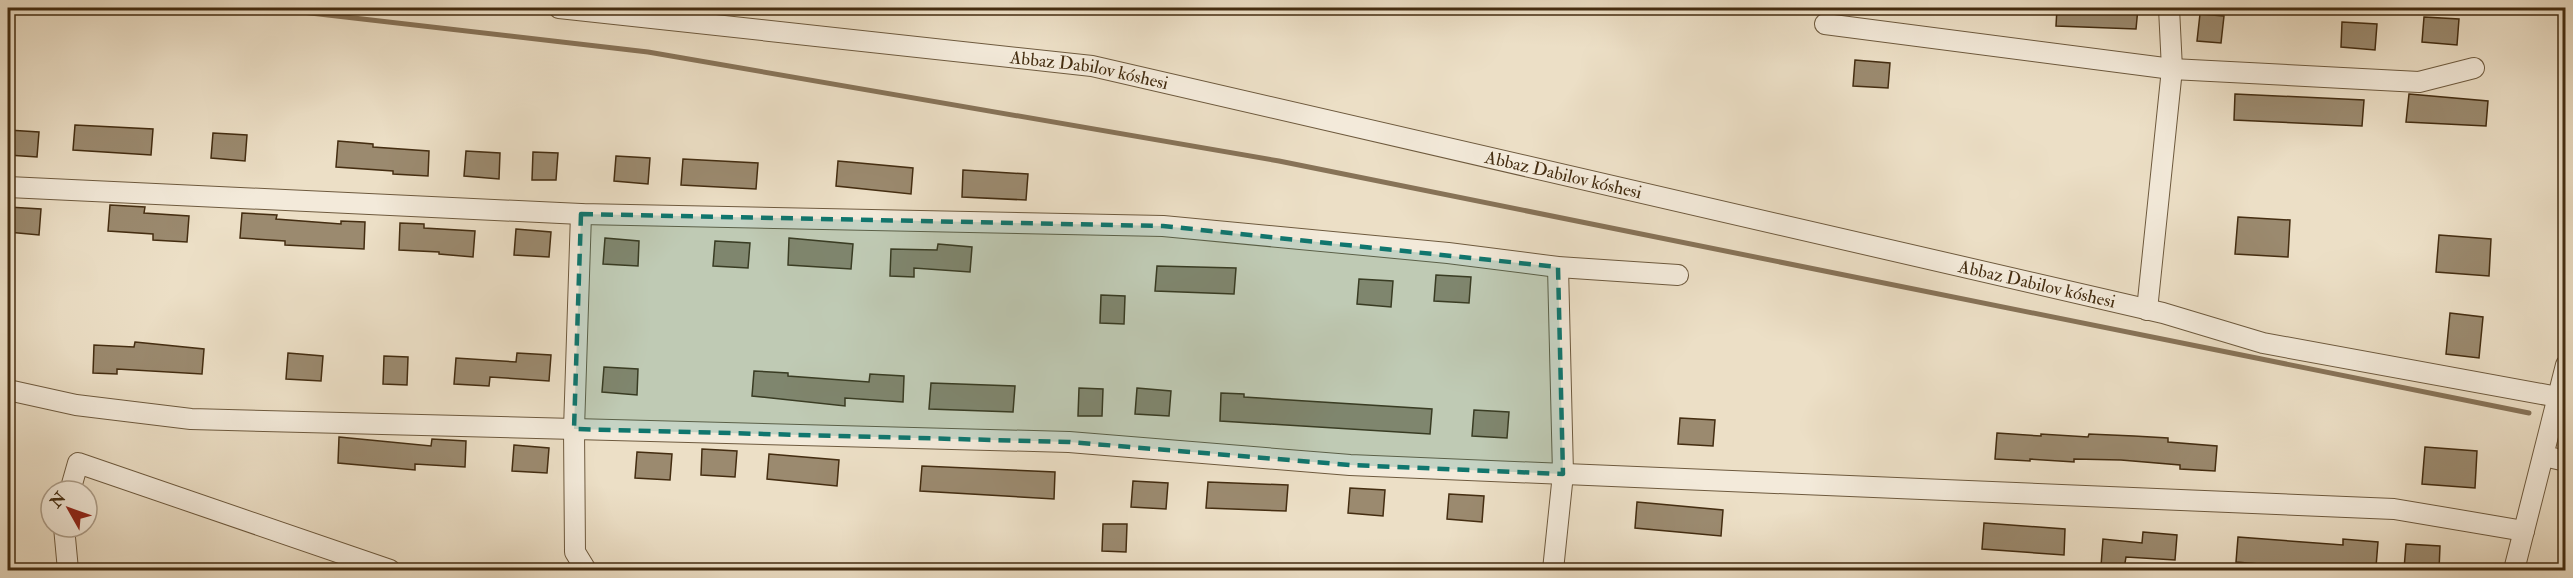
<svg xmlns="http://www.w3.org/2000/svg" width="2573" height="578" font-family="'IM FELL Double Pica',serif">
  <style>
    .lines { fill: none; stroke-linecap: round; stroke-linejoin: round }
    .stream { stroke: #877358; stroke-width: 5 }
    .building { fill: #9b8a6f; stroke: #442d11; stroke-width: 1.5 }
    .street-casing { stroke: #6e5a3e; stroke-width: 22 }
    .street { stroke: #f3eada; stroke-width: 20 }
    .marked { fill: #0f766e; fill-opacity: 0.2; stroke: #0f766e; stroke-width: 4.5; stroke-dasharray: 12 8; stroke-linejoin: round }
    .labels { text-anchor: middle; stroke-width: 4.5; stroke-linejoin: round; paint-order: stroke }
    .street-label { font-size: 18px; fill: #442d11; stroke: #f3eada }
  </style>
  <rect width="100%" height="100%" fill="#ecdfc6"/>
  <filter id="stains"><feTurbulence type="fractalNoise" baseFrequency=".00333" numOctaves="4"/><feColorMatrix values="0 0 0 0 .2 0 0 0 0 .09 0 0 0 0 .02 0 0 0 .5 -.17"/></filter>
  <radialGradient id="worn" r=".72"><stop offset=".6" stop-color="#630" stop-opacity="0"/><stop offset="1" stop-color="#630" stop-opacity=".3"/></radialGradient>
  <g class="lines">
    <polyline class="stream" points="267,8 648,52 1279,161 2529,413"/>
  </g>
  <g class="building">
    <polygon points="2057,8 2138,8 2136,29 2056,26"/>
    <polygon points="2200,14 2224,16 2221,43 2197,41"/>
    <polygon points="2424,17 2459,19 2457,45 2422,42"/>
    <polygon points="2342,22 2377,24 2375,50 2341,47"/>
    <polygon points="1855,60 1890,63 1888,88 1853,86"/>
    <polygon points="2235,94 2364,100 2362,126 2234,120"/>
    <polygon points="2409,94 2488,101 2486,126 2406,122"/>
    <polygon points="75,125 153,129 151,155 73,150"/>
    <polygon points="8,130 39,132 37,157 8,155"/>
    <polygon points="213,133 247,135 245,161 211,158"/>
    <polygon points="338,141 373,144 373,147 429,151 428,176 393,174 393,171 336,167"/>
    <polygon points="466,151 500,153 499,179 464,176"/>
    <polygon points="533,152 558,153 556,180 532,180"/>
    <polygon points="616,156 650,158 648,184 614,181"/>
    <polygon points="683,159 758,163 756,189 681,185"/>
    <polygon points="838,161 913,168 911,194 836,186"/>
    <polygon points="963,170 1028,174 1026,200 962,197"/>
    <polygon points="110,205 145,207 144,213 189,216 187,242 153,240 153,234 108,231"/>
    <polygon points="8,207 41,209 39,235 8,232"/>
    <polygon points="242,213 277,215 276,219 341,224 341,221 365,222 364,249 285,245 285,241 240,238"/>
    <polygon points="2238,217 2290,220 2288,257 2235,254"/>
    <polygon points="400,223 424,224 424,228 475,231 473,257 439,254 439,252 399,250"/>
    <polygon points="516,229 551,232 549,257 514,255"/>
    <polygon points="2439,235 2491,239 2489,276 2436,272"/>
    <polygon points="605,238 639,241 638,266 603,264"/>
    <polygon points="789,238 853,244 851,269 788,265"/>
    <polygon points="715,241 750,243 748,268 713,266"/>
    <polygon points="938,244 972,247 970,272 914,268 914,277 890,276 891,249 937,250"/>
    <polygon points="1157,266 1236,268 1234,294 1155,291"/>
    <polygon points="1436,275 1471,277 1469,303 1434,301"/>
    <polygon points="1359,279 1393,281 1391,307 1357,304"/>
    <polygon points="1101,295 1125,296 1124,324 1100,323"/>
    <polygon points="2450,313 2483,317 2479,358 2446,354"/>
    <polygon points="135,342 204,349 202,374 117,369 117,374 93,373 94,345 134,347"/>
    <polygon points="288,353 323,356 321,381 286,379"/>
    <polygon points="517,353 551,355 549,381 490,377 489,386 454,384 456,358 516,362"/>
    <polygon points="384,356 408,357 407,385 383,384"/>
    <polygon points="604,367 638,369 637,395 602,392"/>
    <polygon points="754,371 788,373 788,376 869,382 870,374 904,376 903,402 845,398 845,406 752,396"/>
    <polygon points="931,383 1015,386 1013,412 929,409"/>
    <polygon points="1079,388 1103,389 1102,416 1078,416"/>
    <polygon points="1137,388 1171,391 1169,416 1135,414"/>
    <polygon points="1221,393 1244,394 1244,397 1432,409 1430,434 1220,421"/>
    <polygon points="1474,410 1509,412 1507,438 1472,436"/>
    <polygon points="1680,418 1715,420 1713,446 1678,444"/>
    <polygon points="1997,433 2041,436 2041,434 2088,437 2089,434 2134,436 2168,438 2168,442 2217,446 2215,471 2180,469 2180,465 2121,460 2074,459 2074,462 2030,459 2030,461 1995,459"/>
    <polygon points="339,437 431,446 432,439 466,441 465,467 415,464 415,470 338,463"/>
    <polygon points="514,445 549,448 547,473 512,471"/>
    <polygon points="2425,447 2477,451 2475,488 2422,484"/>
    <polygon points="702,449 737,451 735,477 701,475"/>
    <polygon points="637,452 672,454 670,480 635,478"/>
    <polygon points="769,454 839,460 837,486 767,479"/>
    <polygon points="922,466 1055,472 1054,499 920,491"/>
    <polygon points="1133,481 1168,483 1166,509 1131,507"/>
    <polygon points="1208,482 1288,485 1286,511 1206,508"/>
    <polygon points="1350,488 1385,490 1383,516 1348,513"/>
    <polygon points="1449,494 1484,496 1482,522 1447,519"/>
    <polygon points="1637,502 1723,510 1721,536 1635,528"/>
    <polygon points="1984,523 2065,529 2064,555 1982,549"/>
    <polygon points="1103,524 1127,524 1126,552 1102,551"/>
    <polygon points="2143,532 2177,535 2175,560 2126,557 2124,569 2101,566 2103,539 2142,543"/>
    <polygon points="2238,537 2343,545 2343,539 2378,542 2376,567 2317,564 2316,569 2236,562"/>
    <polygon points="2406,544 2440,546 2439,570 2404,569"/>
  </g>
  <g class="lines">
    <g class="street-casing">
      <g id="street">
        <path id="s1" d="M559 8 1092 66 2163 313 2263 343 2558 397"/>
        <polyline points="1825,24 2172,69 2419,82 2474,68"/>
        <polyline points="8,187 581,214 1163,226 1448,253 1558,267 1678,275"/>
        <polyline points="581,214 574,429 575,552 586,570"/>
        <polyline points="2147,310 2172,69 2169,8"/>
        <polyline points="8,390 76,405 191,419 1069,442 1350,465 2394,509 2524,531"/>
        <polyline points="2544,456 2566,461"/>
        <polyline points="70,491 78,463 390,570"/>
        <polyline points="64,527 68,570"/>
        <polyline points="1553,570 1563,474 1558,267"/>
        <polyline points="2514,570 2566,365"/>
      </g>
    </g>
    <use href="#street" class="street"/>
  </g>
  <path class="marked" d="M581 214 1163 226 1558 267 1563 474 1350 465 1069 442 574 429Z"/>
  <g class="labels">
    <g class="street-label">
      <text dy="6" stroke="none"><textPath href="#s1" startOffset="534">Abbaz Dabilov kóshesi</textPath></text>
      <text dy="6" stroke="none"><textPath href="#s1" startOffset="1020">Abbaz Dabilov kóshesi</textPath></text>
      <text dy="6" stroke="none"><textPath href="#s1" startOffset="1506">Abbaz Dabilov kóshesi</textPath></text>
    </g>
  </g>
  <rect width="2573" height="578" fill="none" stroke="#ecdfc6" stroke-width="30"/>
  <rect x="9" y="9" width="2555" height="560" fill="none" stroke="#442d11" stroke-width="3"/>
  <rect x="15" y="15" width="2543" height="548" fill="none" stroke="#442d11" stroke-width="1.5"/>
  <g transform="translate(69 509) rotate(310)"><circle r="28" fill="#f3eada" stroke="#ad9e8a" stroke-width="1.5"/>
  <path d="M0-4.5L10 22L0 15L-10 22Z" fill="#8f2418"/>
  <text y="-9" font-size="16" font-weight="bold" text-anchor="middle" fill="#442d11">N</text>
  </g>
  <rect width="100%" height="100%" filter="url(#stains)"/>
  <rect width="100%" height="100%" fill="url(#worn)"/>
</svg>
